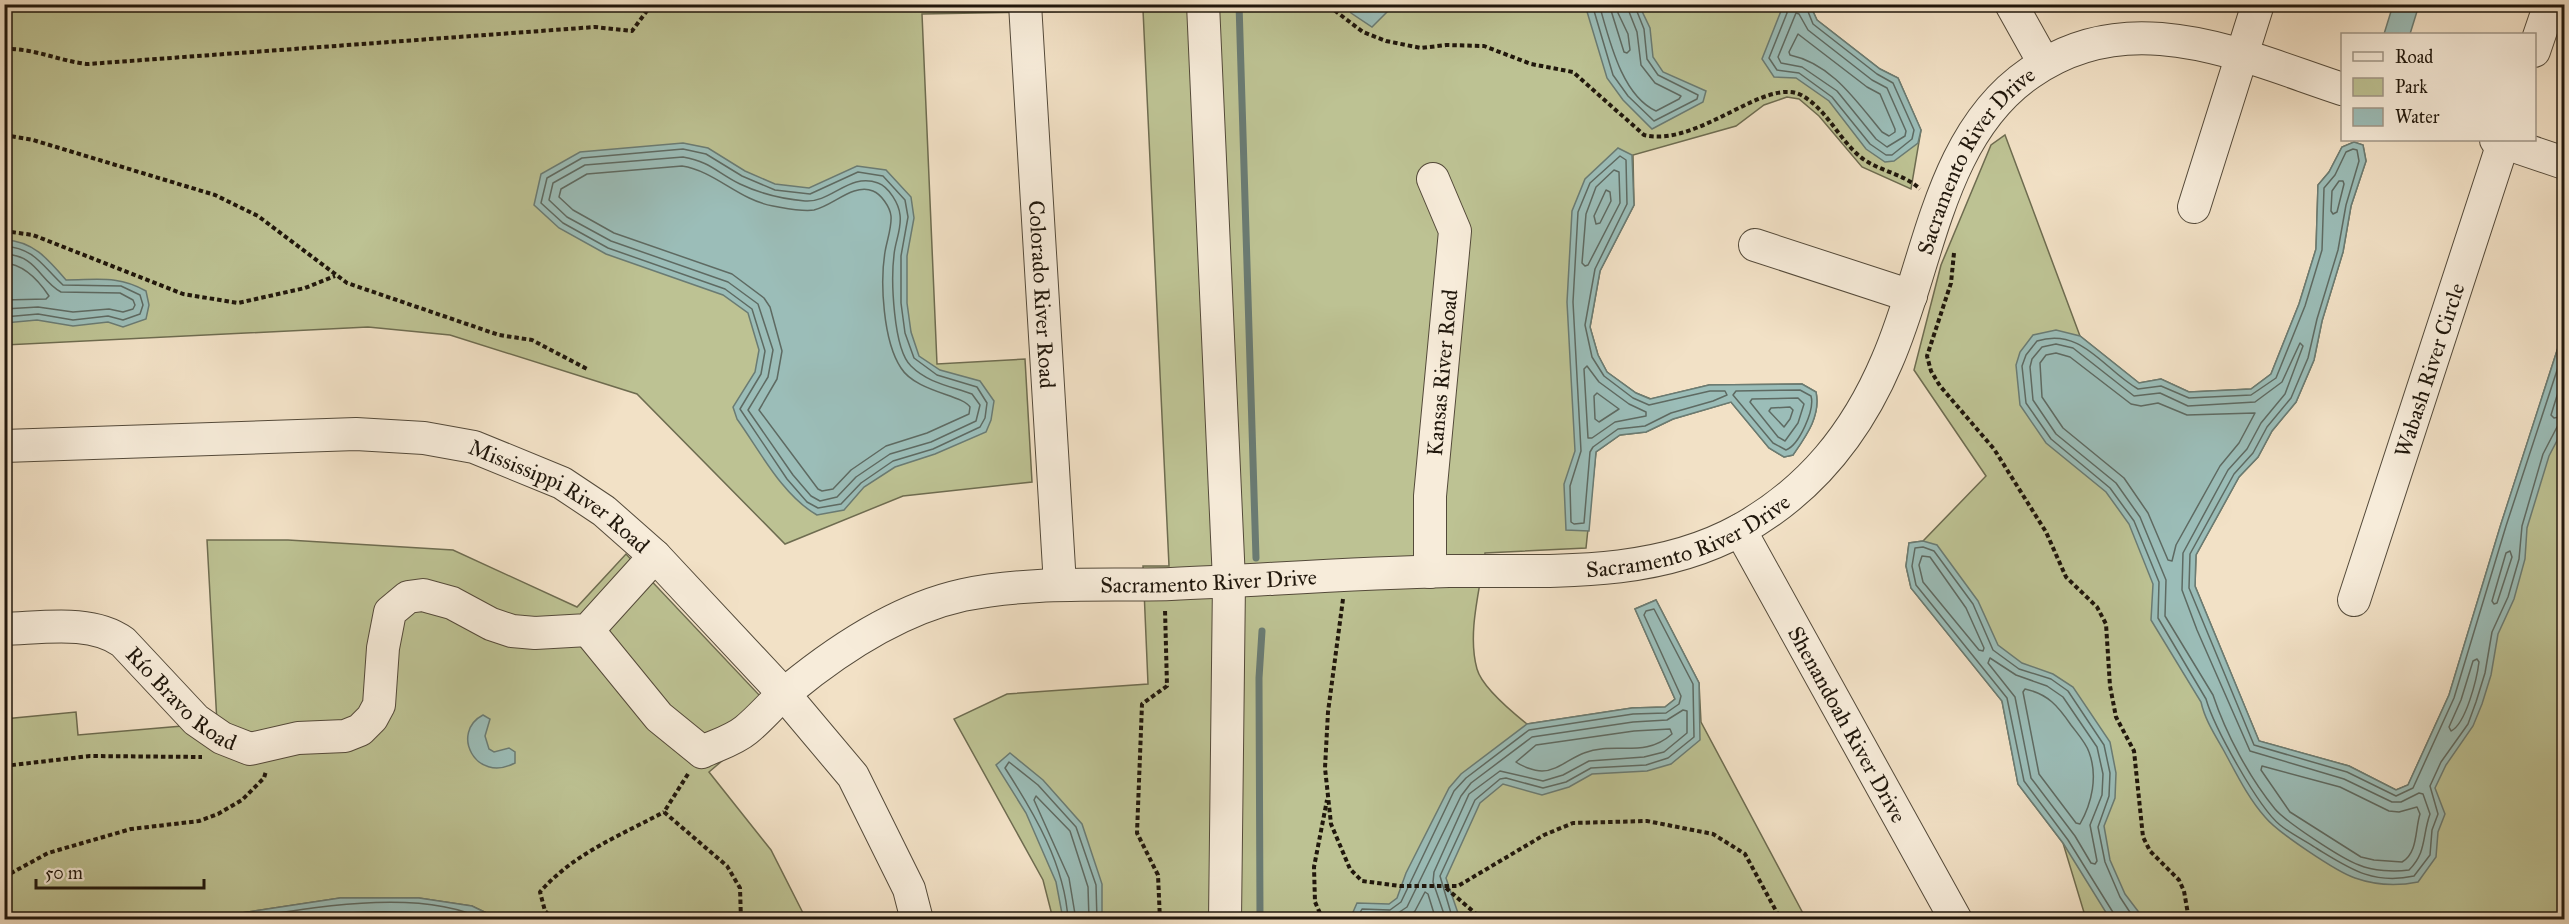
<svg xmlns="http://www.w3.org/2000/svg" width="2569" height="924" font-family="'IM FELL Great Primer',serif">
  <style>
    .green { fill: #bdc293; stroke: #6e6c50; stroke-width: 1.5 }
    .water { fill: #9bbdb8; stroke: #6a7b73; stroke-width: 1.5 }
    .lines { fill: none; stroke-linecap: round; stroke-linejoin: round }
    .shore { stroke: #5e6a62; stroke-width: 1.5 }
    .stream { stroke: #6a7b73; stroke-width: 7 }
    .minor-casing { stroke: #544a3a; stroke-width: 34 }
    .path { stroke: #20170c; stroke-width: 4; stroke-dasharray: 4.5 3; stroke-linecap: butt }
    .minor { stroke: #f7ecda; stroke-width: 32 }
    .labels { text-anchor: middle; stroke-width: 5; stroke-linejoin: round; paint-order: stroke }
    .street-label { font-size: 22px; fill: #20170c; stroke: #f7ecda }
  </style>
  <rect width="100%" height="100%" fill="#f2e1c6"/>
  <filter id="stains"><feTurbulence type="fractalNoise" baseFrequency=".00333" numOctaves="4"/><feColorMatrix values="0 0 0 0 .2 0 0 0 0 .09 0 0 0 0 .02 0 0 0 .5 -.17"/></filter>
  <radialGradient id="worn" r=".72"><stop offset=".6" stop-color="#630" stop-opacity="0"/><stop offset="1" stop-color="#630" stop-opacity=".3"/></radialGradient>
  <g class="green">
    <path d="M4 5H1810L1817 20 1880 69 1898 78 1921 130 1911 189 1862 167 1819 116 1799 99 1787 97 1764 105 1736 126 1633 155 1634 205 1600 271 1590 327 1598 355 1607 372 1636 393 1651 399 1709 385 1802 384 1816 392C1821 416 1806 436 1793 455L1784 457 1769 448 1731 402 1673 419 1646 432 1620 435 1596 452 1586 548 1485 553C1480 590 1467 633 1477 669 1482 687 1512 712 1527 724L1632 708 1665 707 1675 699 1635 609 1656 600 1699 683 1701 722 1806 919H1053L1043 880 954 719 1007 694 1148 684 1143 566H1169L1143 10 922 14 937 364 1025 359 1032 482 903 496 785 544 637 394 450 335 368 327 5 345Z"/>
    <polygon points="2005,135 2080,336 2139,383 2161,379 2189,392 2251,389 2271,374 2299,304 2316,249 2318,185 2329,172 2342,147 2354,142 2363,145 2366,161 2351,206 2343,252 2322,321 2314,360 2296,402 2272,431 2258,457 2239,477 2196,555 2195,586 2259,741 2349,766 2396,790 2408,785 2449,695 2501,524 2564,329 2564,919 2086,919 2063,843 2018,784 2002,701 1911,588 1906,566 1909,543 1923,541 1986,476 1914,370 1941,265 1991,145"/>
    <polygon points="207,540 288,540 453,550 577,607 626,554 777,714 709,772 771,850 806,919 499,919 472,906 419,898 340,898 202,919 5,919 4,719 76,712 78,735 217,723"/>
  </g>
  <g class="water">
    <polygon points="1347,5 1394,5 1372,27 1351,13"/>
    <polygon points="1585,5 1639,5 1650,28 1653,57 1663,72 1706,91 1703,102 1652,129 1623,100 1607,78"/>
    <polygon points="1779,5 1810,5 1817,20 1880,69 1898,78 1921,130 1918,143 1894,161 1885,162 1866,149 1829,101 1796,78 1774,77 1762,59 1781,11"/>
    <polygon points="2393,5 2419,5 2410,34 2384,34"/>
    <path d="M2354 142 2363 145 2366 161 2351 206 2343 252 2322 321 2314 360 2296 402 2272 431 2258 457 2239 477 2196 555 2195 586 2259 741 2349 766 2396 790 2408 785 2449 695 2501 524 2564 329V417L2561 433 2549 456 2527 528 2525 559 2514 599 2498 634 2491 675 2482 704 2473 726 2446 765 2435 788 2445 814 2438 832 2436 857 2418 882C2398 886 2375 885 2355 878 2337 872 2277 832 2265 817 2248 798 2236 773 2224 751 2215 735 2205 720 2201 702L2151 620 2153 584 2129 524 2106 492 2046 443 2020 405 2016 365 2020 352 2033 335 2056 330 2080 336 2139 383 2161 379 2189 392 2251 389 2271 374 2299 304 2316 249 2318 185 2329 172 2342 147Z"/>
    <path d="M683 143 708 148 745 171 775 184 809 188 857 166 886 170 911 197 914 218 907 256V303L911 332 919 356 940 370 980 381 994 401 991 420 986 432 935 454 895 467 864 487 844 510 817 515C782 495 760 451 737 419L733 407 755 372 759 350 748 313 723 295 606 254 559 228 534 205 541 174 580 152Z"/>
    <path d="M1618 148 1632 155 1634 205 1600 271 1590 327 1598 355 1607 372 1636 393 1650 399 1709 385 1802 384 1816 392C1821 416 1806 436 1793 455L1784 457 1769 448 1731 402 1673 419 1646 432 1620 435 1596 452 1589 531 1566 530 1564 484 1575 451 1567 302 1572 211 1585 179Z"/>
    <path d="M5 240C33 241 48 259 66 280 97 280 118 275 146 291L149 305 146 319 123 327 108 322 73 326 37 320 5 323Z"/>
    <polygon points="1923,541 1937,545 1978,601 1998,645 2022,663 2053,674 2073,687 2110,742 2116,773 2115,798 2104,826 2110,860 2125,894 2144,919 2110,919 2063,843 2018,784 2002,701 1911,588 1906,566 1909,543"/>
    <polygon points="1656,600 1699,683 1700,740 1671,764 1647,771 1592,774 1569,787 1542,795 1503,784 1480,803 1446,878 1460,919 1350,919 1357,903 1389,904 1397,898 1406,873 1449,788 1461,774 1527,724 1632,708 1665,707 1675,699 1635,609"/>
    <path d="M483 715 490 719 485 736 489 749 494 752 509 748 515 752V763C475 784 450 732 483 715Z"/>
    <polygon points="1010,753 1043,780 1082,824 1102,884 1102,919 1063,919 1056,882 1026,813 996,765"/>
    <polygon points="340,898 419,898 472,906 499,919 202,919"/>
  </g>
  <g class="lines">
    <g class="shore">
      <polyline points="1592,4 1613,75 1628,96 1654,121 1697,99 1698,95 1658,75 1647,59 1644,29 1634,4"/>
      <path d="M1599 4C1609 38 1621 95 1656 111L1679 99 1681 96 1655 83 1641 65 1637 32 1626 4"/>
      <polyline points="1609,4 1624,52 1627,53 1630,50 1628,34 1618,13 1617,4"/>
      <polyline points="1785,4 1787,13 1769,58 1777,70 1799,73 1832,97 1870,144 1886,155 1892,155 1912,139 1914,130 1893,83 1877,74 1813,24 1805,4"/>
      <polygon points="1796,13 1799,14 1808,30 1872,80 1887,88 1906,131 1905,136 1887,147 1876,139 1837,91 1802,67 1781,63 1778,57"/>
      <path d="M1798 34 1867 87 1880 94 1895 129V132L1889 136 1882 132C1856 101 1832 64 1790 55L1789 52Z"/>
      <polygon points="683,149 706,154 742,176 775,190 810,194 858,172 883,176 905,200 908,217 901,256 901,303 905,333 914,358 937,375 977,387 987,403 985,418 980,427 933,449 893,461 861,483 841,504 818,508 807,502 787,479 740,409 761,374 765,351 752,309 725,289 608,248 563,223 541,203 547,178 582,158"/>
      <polygon points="1620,156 1626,160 1627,204 1595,269 1585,325 1592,357 1604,376 1633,398 1649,405 1710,391 1725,391 1727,395 1713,401 1671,413 1645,426 1618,429 1593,447 1590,452 1584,523 1574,524 1571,522 1570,486 1581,451 1573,302 1578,212 1590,183"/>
      <path d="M683 157C711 162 716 172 740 184 761 194 782 199 805 201 831 203 850 172 878 183 889 187 899 204 900 215 902 228 895 242 894 255 891 279 893 349 911 366 928 383 950 386 972 394L980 405 976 421 931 442 890 454 856 477 837 497 820 501 811 496 793 475 748 410 768 377 773 350 758 304 728 282 611 241 567 217 549 200 553 183 585 165Z"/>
      <path d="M682 166C715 171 739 200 773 206 785 208 802 212 814 210 833 206 853 183 873 191 881 194 890 207 891 216 892 227 887 240 885 252 880 282 883 341 901 368 916 392 963 395 970 407L969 414 927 433 886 446 851 470 833 489 822 491 818 489 759 410 777 379 782 351 770 307 764 298 732 274 614 233 573 210 559 197 561 189 587 174Z"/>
      <polygon points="1614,170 1619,172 1620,203 1588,265 1585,266 1582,263 1586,214 1596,187"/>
      <polygon points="2343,181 2344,184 2337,212 2333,214 2331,211 2332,191 2339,181"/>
      <polygon points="1606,190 1610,192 1611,201 1600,223 1596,224 1594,216"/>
      <path d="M4 246C35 248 43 267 63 285L121 286 140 295 143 305 140 314 123 320 108 316 73 320 38 314 4 317"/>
      <path d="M4 254C37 255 39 280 61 292L120 293 133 300 135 305 133 309 123 312 109 309 73 312 38 307 4 309"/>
      <path d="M4 263C24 264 39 281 49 296L46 299 4 300"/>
      <path d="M2300 343 2303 346 2285 394 2261 423 2247 449 2228 470 2183 553 2182 590 2197 630 2250 751 2344 779 2392 802H2401L2419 793 2423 794 2430 814C2422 836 2427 852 2409 870 2394 872 2373 871 2359 865 2342 859 2286 822 2275 809 2249 777 2226 734 2213 695L2165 616 2166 580 2140 517 2116 483 2056 434 2033 400 2030 367 2032 359 2042 347 2056 344 2073 348 2134 396 2160 393 2188 406 2255 402 2282 382Z"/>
      <path d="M2564 349 2506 526 2454 698 2413 788 2396 796 2347 772 2254 745 2189 588 2190 554 2234 474 2253 453 2267 427 2291 398 2308 358 2317 319 2338 250 2346 205 2359 161 2357 150 2353 149 2346 152 2335 175 2324 188 2322 250 2305 306 2276 378 2251 395 2189 398 2161 386 2138 389C2103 369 2082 327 2037 341L2026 355 2022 366 2026 403 2051 439 2110 488 2134 521 2159 582 2158 618 2206 699C2214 727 2258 807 2280 825 2291 834 2304 840 2316 848 2349 868 2372 885 2414 876L2430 855 2432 830 2438 814 2430 786 2441 762 2468 724 2476 702 2485 673 2492 632 2508 597 2519 559 2522 526 2543 454 2557 427 2564 423"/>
      <polygon points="2056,353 2070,357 2131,404 2141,406 2158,403 2187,415 2255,413 2239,443 2220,466 2176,545 2172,561 2168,560 2148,513 2124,478 2063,428 2042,397 2040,363 2046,355"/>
      <polygon points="1587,366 1599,382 1629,404 1646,412 1646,416 1615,422 1592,438 1588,438 1584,369"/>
      <polyline points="2564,373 2551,415 2554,418 2564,416"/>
      <path d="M1800 390 1811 396C1815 410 1799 445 1786 450L1773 443 1733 395 1736 391Z"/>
      <polygon points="1597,393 1619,409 1599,422 1595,419 1594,396"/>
      <polygon points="1798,398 1804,404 1798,423 1785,441 1778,437 1750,402 1752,399"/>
      <polygon points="1790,407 1793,410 1790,419 1784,427 1769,411 1771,408"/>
      <polygon points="2510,551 2512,557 2497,603 2494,604 2492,601 2506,553"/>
      <polygon points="1922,556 1930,557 1966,608 1984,648 1983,651 1979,650 1923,582 1919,565"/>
      <polygon points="1990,658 2016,675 2047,686 2063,697 2097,747 2103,774 2102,795 2090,825 2097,861 2095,864 2091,863 2075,836 2031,778 2015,697 1988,663"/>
      <path d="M2477 659 2479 662C2477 678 2466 724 2451 731L2449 727 2461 700 2473 661Z"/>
      <path d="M2025 689C2048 694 2058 706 2071 725 2077 733 2086 743 2089 752 2098 776 2092 803 2080 824L2076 823 2039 774 2023 692Z"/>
      <path d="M1670 729 1672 734C1644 759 1615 741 1584 753 1570 758 1557 771 1542 771 1534 771 1521 766 1516 762L1536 745 1634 731Z"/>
      <path d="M2262 766 2340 787 2389 811 2399 812 2417 807 2420 814C2415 829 2418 853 2402 862L2374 860 2361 857 2290 812 2261 770Z"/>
      <path d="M233 920C306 909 418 886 485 920"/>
      <path d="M286 920C347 911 407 907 468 920"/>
      <path d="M1068 920C1065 865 1034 813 1005 768L1009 762 1038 785 1076 827 1096 885 1097 920"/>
      <polyline points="1076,920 1069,878 1034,800 1036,796 1070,831 1088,887 1089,920"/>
      <polyline points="1356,920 1362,909 1390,910 1401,902 1454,791 1466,778 1529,730 1633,714 1666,713 1679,704 1681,696 1644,615 1646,611 1654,609 1693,684 1694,737 1668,758 1646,765 1591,768 1566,782 1543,788 1506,778 1500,779 1475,800 1440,876 1453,920"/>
      <polyline points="1364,920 1367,917 1392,917 1407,907 1461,796 1471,783 1532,737 1633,722 1667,720 1683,710 1687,711 1687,733 1664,752 1644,757 1589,761 1563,775 1543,781 1500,771 1469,794 1434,872 1433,882 1446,920"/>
      <polyline points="1406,920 1415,911 1425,892 1428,894 1436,920"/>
      <polyline points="2115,920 2114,914 2068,840 2024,781 2007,698 1916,585 1912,566 1915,548 1923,547 1934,551 1973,604 1993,650 2019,669 2051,679 2068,691 2104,745 2110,773 2109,796 2098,827 2105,862 2120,897 2135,920"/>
    </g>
    <g class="stream">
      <polyline points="1239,4 1256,558"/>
      <polyline points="1260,920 1259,678 1262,631"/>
    </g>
    <g class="minor-casing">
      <g id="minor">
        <path id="s1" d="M1025 4 1060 585"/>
        <polyline points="1203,4 1229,581 1225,920"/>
        <polyline points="2011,4 2044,63"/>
        <polyline points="2534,51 2550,4"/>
        <polyline points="2496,140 2564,163"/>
        <polyline points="2194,207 2258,4"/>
        <polyline points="1755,245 1911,296"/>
        <path id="s2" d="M4 446 356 434 424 438 474 447 562 483 604 511 655 556 784 694 853 776 909 889 917 920"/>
        <path id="s3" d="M1740 530 1956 920"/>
        <path id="s4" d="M1430 572V496L1455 231 1433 179"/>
        <path id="s5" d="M2354 600 2504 140"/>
        <path id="s6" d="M4 629C42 628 91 619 123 642L196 720 222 738 250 749 298 738 345 736 360 730 372 718 379 705 383 648 390 612 408 597 423 595 452 603 491 624 512 631 535 633 588 630 655 556"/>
        <path id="s7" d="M588 630 659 717 702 752C717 745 734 740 746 730 762 717 774 701 790 689 840 648 900 609 963 595 1031 581 1102 586 1171 584 1263 580 1356 573 1449 571 1547 570 1651 579 1740 530 1810 491 1856 434 1887 361 1929 266 1938 136 2030 73 2070 45 2113 35 2161 39 2224 44 2284 70 2342 89"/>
      </g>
    </g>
    <g class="path">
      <path d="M1331 4 1334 10 1363 32 1386 41 1421 48 1446 45 1484 46 1531 64 1573 72 1644 135C1699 148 1767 74 1803 96 1826 110 1837 135 1856 153 1874 171 1902 172 1920 189"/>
      <path d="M4 49C35 48 58 61 88 64L595 27 632 31 649 8 655 4"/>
      <polyline points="4,135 33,140 215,195 258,216 347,283 499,335 532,340 589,370"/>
      <polyline points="4,231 33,235 183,294 238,303 305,288 335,276"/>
      <polyline points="1954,253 1951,283 1927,356 1931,371 1940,386 1994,449 2046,532 2066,577 2097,607 2106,624 2110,686 2116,717 2134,751 2143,837 2150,851 2179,880 2184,891 2189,920"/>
      <polyline points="1343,599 1328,712 1325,768 1331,824 1350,869 1362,881 1400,886 1458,886 1544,835 1573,823 1647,821 1713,834 1745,854 1781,920"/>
      <polyline points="4,766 90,756 202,757"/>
      <polyline points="688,774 664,812 727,866 740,888 741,920"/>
      <polyline points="4,877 48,853 131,829 199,821 218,814 242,800 264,778 266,771"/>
      <polyline points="1446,888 1483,920"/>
      <path d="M554 920 545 911 540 892C573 854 621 835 664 812"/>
      <polyline points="1160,920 1158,875 1137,833 1142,704 1167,686 1165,609"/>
      <polyline points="1323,920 1315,902 1314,867 1327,800"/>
    </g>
    <use href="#minor" class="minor"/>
  </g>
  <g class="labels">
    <g class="street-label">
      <text dy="8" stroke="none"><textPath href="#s7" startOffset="1710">Sacramento River Drive</textPath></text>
      <text dy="8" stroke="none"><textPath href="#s1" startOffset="291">Colorado River Road</textPath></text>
      <text dy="8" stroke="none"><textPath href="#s5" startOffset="242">Wabash River Circle</textPath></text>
      <text dy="8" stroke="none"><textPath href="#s4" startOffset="200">Kansas River Road</textPath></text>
      <text dy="8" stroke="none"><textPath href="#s2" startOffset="570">Mississippi River Road</textPath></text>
      <text dy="8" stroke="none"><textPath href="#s7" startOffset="1208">Sacramento River Drive</textPath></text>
      <text dy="8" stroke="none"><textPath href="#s7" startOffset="722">Sacramento River Drive</textPath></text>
      <text dy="8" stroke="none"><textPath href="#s6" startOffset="204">Río Bravo Road</textPath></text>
      <text dy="8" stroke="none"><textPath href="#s3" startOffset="222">Shenandoah River Drive</textPath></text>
    </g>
  </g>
  <rect width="2569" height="924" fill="none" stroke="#f2e1c6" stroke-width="24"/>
  <rect x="6" y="6" width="2557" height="912" fill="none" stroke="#20170c" stroke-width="3"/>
  <rect x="12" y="12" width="2545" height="900" fill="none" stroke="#20170c" stroke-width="1.5"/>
  <rect x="2341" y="33" width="195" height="108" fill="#f7ecda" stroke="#a19788" stroke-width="1.5"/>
  <rect x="2353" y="52" width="30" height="9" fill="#f7ecda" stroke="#a19788" stroke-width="1.5"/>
  <text x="2395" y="63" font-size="18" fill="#20170c">Road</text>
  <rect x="2353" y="78" width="30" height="18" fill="#bdc293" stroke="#a19788" stroke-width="1.5"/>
  <text x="2395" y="93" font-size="18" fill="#20170c">Park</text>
  <rect x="2353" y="108" width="30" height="18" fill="#9bbdb8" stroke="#a19788" stroke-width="1.5"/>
  <text x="2395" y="123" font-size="18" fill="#20170c">Water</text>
  <path d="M36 879v9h168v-9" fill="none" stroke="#20170c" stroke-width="3"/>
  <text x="45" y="879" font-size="18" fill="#20170c" stroke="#f7ecda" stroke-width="4.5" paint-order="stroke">50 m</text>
  <rect width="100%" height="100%" filter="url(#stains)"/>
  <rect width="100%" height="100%" fill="url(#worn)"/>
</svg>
